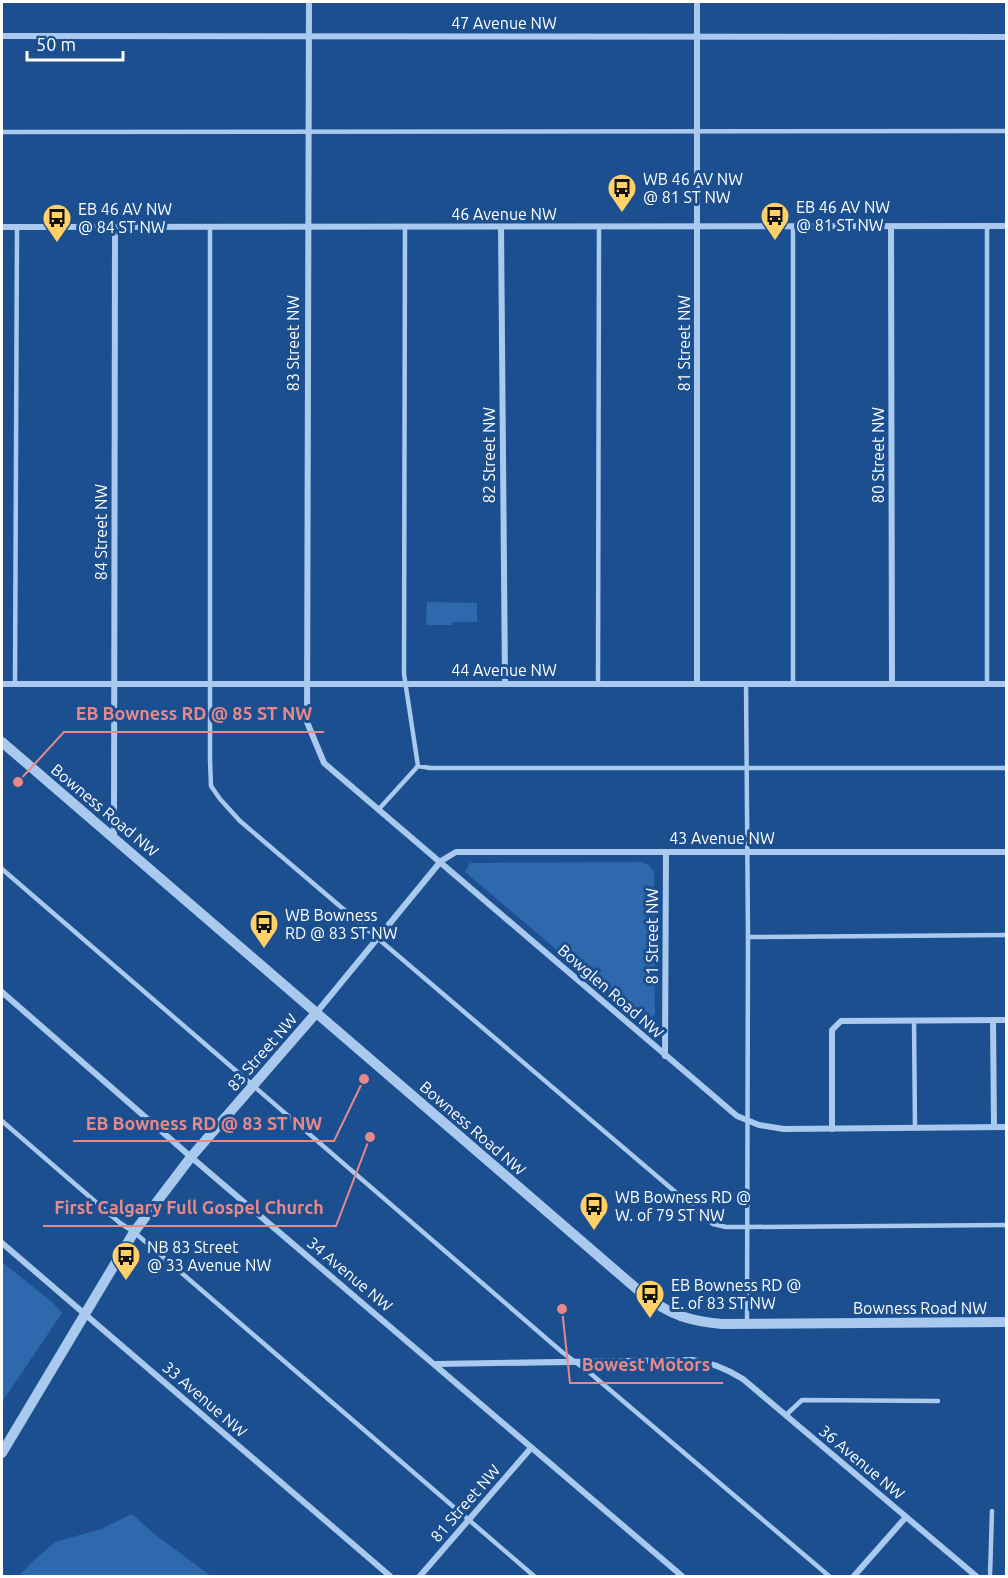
<svg xmlns="http://www.w3.org/2000/svg" width="1008" height="1578" font-family="Ubuntu,sans-serif">
  <style>
    .green { fill: #2e69ad }
    .lines { fill: none; stroke-linecap: round; stroke-linejoin: round }
    .service { stroke: #a9c9ee; stroke-width: 4.5 }
    .minor { stroke: #a9c9ee; stroke-width: 6 }
    .tertiary { stroke: #a9c9ee; stroke-width: 10 }
    .labels { text-anchor: middle; stroke-width: 6; stroke-linejoin: round; paint-order: stroke }
    .street-label { font-size: 16px; fill: #fff; stroke: #1b4f8f }
    .poi-label { font-size: 16px; fill: #fff; stroke: #1b4f8f; text-anchor: start }
    .leader { fill: none; stroke: #e88989; stroke-width: 2 }
    .callout-dot { fill: #e88989; stroke: #1b4f8f; stroke-width: 2 }
    .callout-label { font-size: 18px; text-anchor: middle; font-weight: bold; fill: #e88989; stroke: #1b4f8f; stroke-width: 6; stroke-linejoin: round; paint-order: stroke }
  </style>
  <rect width="100%" height="100%" fill="#1b4f8f"/>
  <g class="green">
    <polygon points="427,602 477,603 477,622 453,622 452,625 426,625"/>
    <polygon points="641,862 649,865 654,872 655,1014 649,1021 642,1022 465,872 470,863"/>
    <polygon points="2,1262 52,1302 62,1313 2,1402"/>
    <polygon points="132,1514 153,1533 211,1576 19,1576 31,1563 55,1542 101,1529"/>
  </g>
  <g class="lines">
    <g class="service">
      <polyline points="2,132 1006,131"/>
      <polyline points="987,226 987,684"/>
      <polyline points="405,227 404,674 418,766 430,768 1006,768"/>
      <polyline points="210,228 210,760 211,786 220,799 240,821 713,1224 726,1227 747,1227 1006,1225"/>
      <polyline points="746,683 748,937 747,1323"/>
      <polyline points="15,684 17,228"/>
      <polyline points="598,684 599,227"/>
      <polyline points="793,684 793,227"/>
      <polyline points="379,809 418,766"/>
      <polyline points="2,869 562,1352 590,1373 829,1576"/>
      <polyline points="748,937 1006,935"/>
      <polyline points="914,1020 915,1128"/>
      <polyline points="2,1121 120,1223 134,1232 534,1576"/>
      <polyline points="786,1415 802,1400 938,1401"/>
      <polyline points="990,1576 992,1511"/>
    </g>
    <g class="minor">
      <polyline points="309,2 307,722 324,763 737,1116 759,1125 784,1129 1006,1127"/>
      <polyline points="697,2 697,684"/>
      <polyline points="2,36 1006,37"/>
      <polyline points="2,227 1006,226"/>
      <polyline points="501,227 505,683"/>
      <polyline points="891,227 892,684"/>
      <polyline points="2,684 1006,684"/>
      <polyline points="114,837 115,228"/>
      <polyline points="2,992 191,1157 682,1576"/>
      <polyline points="317,1012 441,861 456,852 1006,852"/>
      <polyline points="993,1020 994,1127"/>
      <polyline points="665,1056 666,852"/>
      <polyline points="832,1129 832,1030 841,1021 1006,1020"/>
      <polyline points="2,1243 390,1576"/>
      <path d="M436 1364 692 1360C711 1362 727 1369 743 1379L976 1576"/>
      <polyline points="420,1576 531,1448"/>
      <polyline points="854,1576 906,1517"/>
    </g>
    <g class="tertiary">
      <path d="M2 742 645 1296C671 1315 689 1321 722 1324L1006 1322"/>
      <polyline points="2,1453 134,1232 191,1157 317,1012"/>
    </g>
  </g>
  <defs>
    <g id="bus-pin" transform="scale(1.5)"><path d="M0 17L-7.5 6A9.5 9.5 0 1 1 7.5 6Z" fill="#ffd166" stroke="#1b4f8f"/><path d="M-5-6H5V4H4V6H2V4H-2V6H-4V4H-5ZM-3.5-4V0h7V-4ZM-3.5 1.2v1.5H-2V1.2ZM2 1.2v1.5H3.5V1.2Z" fill="#111"/></g>
  </defs>
  <g fill-rule="evenodd">
    <use href="#bus-pin" x="622" y="188"/>
    <use href="#bus-pin" x="775" y="216"/>
    <use href="#bus-pin" x="57" y="218"/>
    <use href="#bus-pin" x="264" y="924"/>
    <use href="#bus-pin" x="594" y="1206"/>
    <use href="#bus-pin" x="126" y="1256"/>
    <use href="#bus-pin" x="650" y="1294"/>
  </g>
  <g class="labels">
    <g class="street-label">
      <text x="504" y="29">47 Avenue NW</text>
      <text x="504" y="220">46 Avenue NW</text>
      <text transform="translate(293 343) rotate(-90)" y="6">83 Street NW</text>
      <text transform="translate(684 343) rotate(-90)" y="6">81 Street NW</text>
      <text transform="translate(489 455) rotate(-90)" y="6">82 Street NW</text>
      <text transform="translate(878 455) rotate(-90)" y="6">80 Street NW</text>
      <text transform="translate(101 532) rotate(-90)" y="6">84 Street NW</text>
      <text x="504" y="676">44 Avenue NW</text>
      <text transform="translate(105 810) rotate(40)" y="6">Bowness Road NW</text>
      <text x="722" y="844">43 Avenue NW</text>
      <text transform="translate(652 936) rotate(-90)" y="6">81 Street NW</text>
      <text transform="translate(611 991) rotate(41)" y="6">Bowglen Road NW</text>
      <text transform="translate(262 1052) rotate(-49)" y="6">83 Street NW</text>
      <text transform="translate(473 1128) rotate(41)" y="6">Bowness Road NW</text>
      <text transform="translate(350 1274) rotate(40)" y="6">34 Avenue NW</text>
      <text x="920" y="1314">Bowness Road NW</text>
      <text transform="translate(205 1399) rotate(41)" y="6">33 Avenue NW</text>
      <text transform="translate(862 1462) rotate(40)" y="6">36 Avenue NW</text>
      <text transform="translate(465 1503) rotate(-49)" y="6">81 Street NW</text>
    </g>
    <g class="poi-label">
      <text x="643" y="185">WB 46 AV NW<tspan x="643" dy="18">@ 81 ST NW</tspan></text>
      <text x="796" y="213">EB 46 AV NW<tspan x="796" dy="18">@ 81 ST NW</tspan></text>
      <text x="78" y="215">EB 46 AV NW<tspan x="78" dy="18">@ 84 ST NW</tspan></text>
      <text x="285" y="921">WB Bowness<tspan x="285" dy="18">RD @ 83 ST NW</tspan></text>
      <text x="615" y="1203">WB Bowness RD @<tspan x="615" dy="18">W. of 79 ST NW</tspan></text>
      <text x="147" y="1253">NB 83 Street<tspan x="147" dy="18">@ 33 Avenue NW</tspan></text>
      <text x="671" y="1291">EB Bowness RD @<tspan x="671" dy="18">E. of 83 ST NW</tspan></text>
    </g>
  </g>
  <path class="leader" d="M18 782L64 732H324M364 1079L334 1141H73M370 1137L336 1226H43M562 1309L570 1383H723"/>
  <g class="callout-dot">
    <circle cx="18" cy="782" r="6"/>
    <circle cx="364" cy="1079" r="6"/>
    <circle cx="370" cy="1137" r="6"/>
    <circle cx="562" cy="1309" r="6"/>
  </g>
  <g class="callout-label">
    <text x="194" y="720">EB Bowness RD @ 85 ST NW</text>
    <text x="204" y="1130">EB Bowness RD @ 83 ST NW</text>
    <text x="189" y="1214">First Calgary Full Gospel Church</text>
    <text x="646" y="1371">Bowest Motors</text>
  </g>
  <rect width="1008" height="1578" fill="none" stroke="#ffffff" stroke-width="6"/>
  <path d="M27 51v9h96v-9" fill="none" stroke="#ffffff" stroke-width="3"/>
  <text x="36" y="51" font-size="18" fill="#ffffff" stroke="#1b4f8f" stroke-width="4.5" paint-order="stroke">50 m</text>
</svg>
